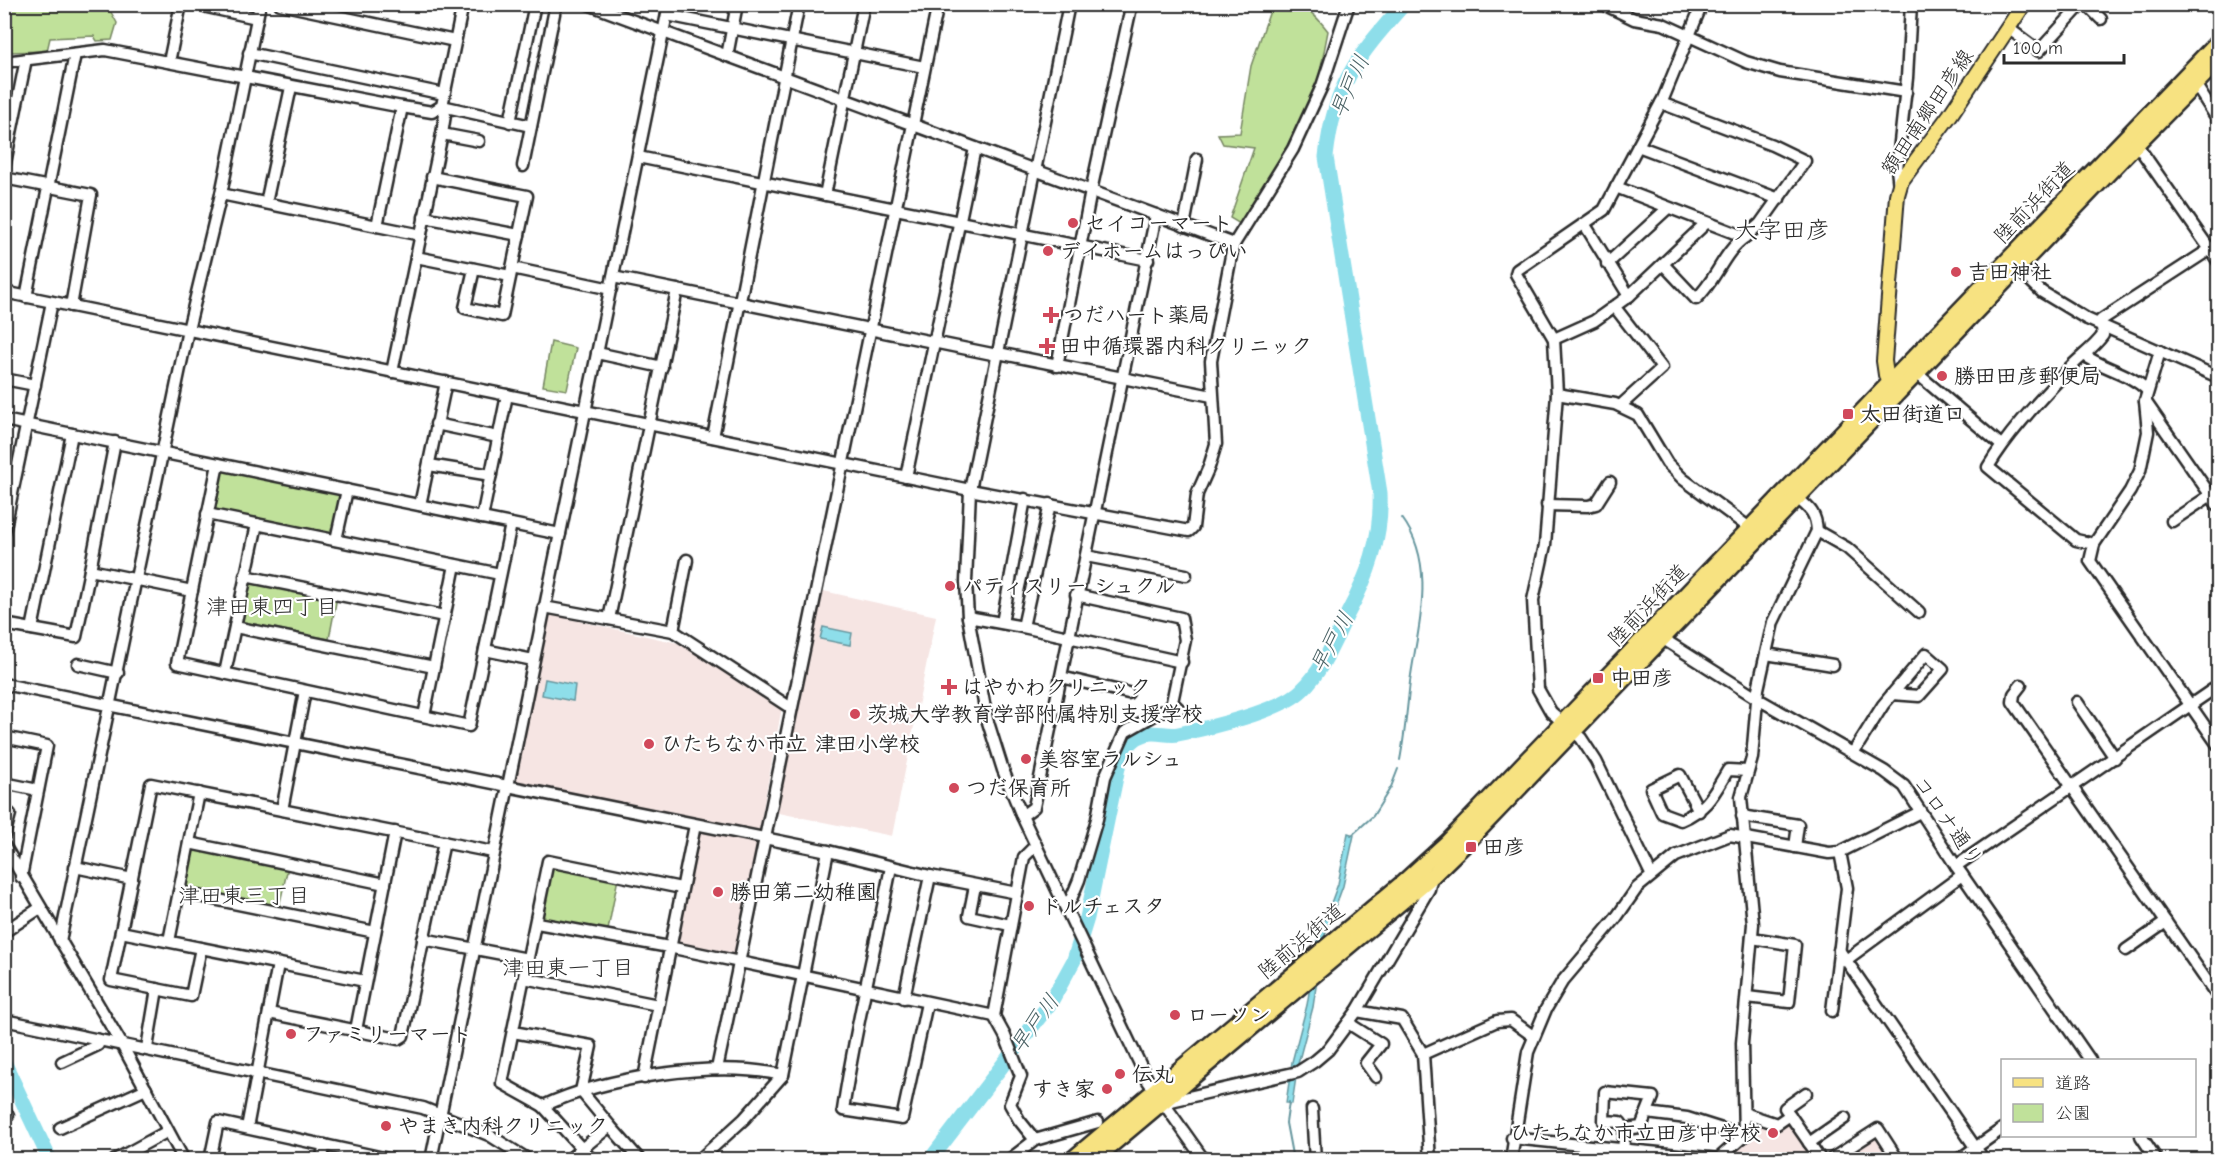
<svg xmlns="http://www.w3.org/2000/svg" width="2223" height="1164" font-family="'Comic Neue','Klee One',sans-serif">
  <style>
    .built { fill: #f6e5e3 }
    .green { fill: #c0e19a; stroke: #768662; stroke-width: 1.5 }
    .water { fill: #8edeea; stroke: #66969e; stroke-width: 1.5 }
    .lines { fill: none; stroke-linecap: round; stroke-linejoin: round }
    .stream { stroke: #66969e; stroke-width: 2 }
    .river { stroke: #8edeea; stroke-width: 15 }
    .minor-casing { stroke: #2b2b2b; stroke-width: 15 }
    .major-casing { stroke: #2b2b2b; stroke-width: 18 }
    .highway-casing { stroke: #2b2b2b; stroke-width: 20 }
    .minor { stroke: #fff; stroke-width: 10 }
    .major { stroke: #f7e281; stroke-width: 14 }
    .highway { stroke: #f7e281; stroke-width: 15 }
    .poi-dot { fill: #d1495b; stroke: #fff; stroke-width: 2 }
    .labels { text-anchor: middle; stroke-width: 4.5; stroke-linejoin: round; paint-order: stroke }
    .street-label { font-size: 21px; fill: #2b2b2b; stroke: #fff }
    .poi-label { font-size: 21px; font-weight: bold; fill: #2b2b2b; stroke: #fff; text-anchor: start }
    .water-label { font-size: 22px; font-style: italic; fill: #496164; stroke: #fff }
    .neighbourhood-label { font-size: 22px; fill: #2b2b2b; stroke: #fff }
    .quarter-label { font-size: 24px; fill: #2b2b2b; stroke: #fff }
  </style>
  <rect width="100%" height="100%" fill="#fff"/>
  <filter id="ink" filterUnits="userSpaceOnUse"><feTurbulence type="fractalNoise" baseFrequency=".0167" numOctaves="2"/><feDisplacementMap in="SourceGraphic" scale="12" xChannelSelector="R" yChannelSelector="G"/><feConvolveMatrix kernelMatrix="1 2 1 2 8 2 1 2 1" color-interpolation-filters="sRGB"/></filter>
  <g filter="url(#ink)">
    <g class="built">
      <polygon points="819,590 936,616 892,836 774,812"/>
      <polygon points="547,614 678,643 782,707 759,831 516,782"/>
      <polygon points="698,828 762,840 738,958 675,944"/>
      <polygon points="1749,1117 1791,1121 1817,1160 1721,1160"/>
      <polygon points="1877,1132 1895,1160 1835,1160"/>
    </g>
    <g class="green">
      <polygon points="5,4 107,5 117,23 112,40 97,41 94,36 50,38 47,51 7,52"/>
      <path d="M1272 5C1304 5 1308 6 1328 31L1318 83 1287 146 1240 224 1230 218 1254 148 1223 144 1218 134 1240 133 1251 66Z"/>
      <polygon points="551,342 576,348 567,390 543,386"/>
      <polygon points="219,470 342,493 334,535 210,510"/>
      <polygon points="247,579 337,597 329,639 239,621"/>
      <polygon points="194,847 288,867 279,907 185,888"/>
      <polygon points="550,865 618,878 608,930 541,918"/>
    </g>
    <g class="water">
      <polygon points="823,627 852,633 850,645 820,639"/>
      <polygon points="545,679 575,685 573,701 542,695"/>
      <polygon points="1348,833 1354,835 1343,886 1323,940 1313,1007 1298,1064 1292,1104 1286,1103 1292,1062 1307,1005 1318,938 1338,884"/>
    </g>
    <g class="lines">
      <g class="stream">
        <path d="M1400 760C1405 734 1407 708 1410 682 1417 629 1438 566 1402 518"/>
        <polyline points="1351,836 1373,816 1391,787 1398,769"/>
        <polyline points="1289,1102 1286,1123 1293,1160"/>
      </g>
      <g class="river">
        <polyline points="4,1062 50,1160"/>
        <path d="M930 1160 1051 1002 1074 960 1087 918 1120 758C1126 747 1134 737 1146 734 1156 731 1168 736 1178 734 1209 728 1281 711 1302 690 1323 670 1334 641 1347 615 1368 576 1382 539 1380 493L1326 157C1334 84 1357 57 1404 4"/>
      </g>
      <g class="minor-casing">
        <g id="minor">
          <polyline points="280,4 455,41"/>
          <polyline points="588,4 1234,244"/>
          <polyline points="1069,4 970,490 966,582 968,617 987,719 1003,770 1022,816 1148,1081 1204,1160"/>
          <polyline points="1603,4 1634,19 1663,24 1746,62 1780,72 1906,92"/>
          <polyline points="2086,4 2101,19"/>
          <polyline points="207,7 257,18"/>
          <polyline points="667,15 924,67"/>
          <polyline points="2008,28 2039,51 2082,4"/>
          <polyline points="249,53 444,94"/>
          <polyline points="727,56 737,4"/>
          <polyline points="4,62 105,50 402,107 432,112 442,106 531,126"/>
          <polyline points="169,62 181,4"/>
          <polyline points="2195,84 2218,120"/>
          <polyline points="1661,103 1772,145 1805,161 1760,224 1745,237"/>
          <polyline points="510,122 535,4"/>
          <polyline points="442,134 479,141"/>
          <polyline points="2133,139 2218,261"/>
          <polyline points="1638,146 1779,199"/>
          <polyline points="638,157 1148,260"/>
          <polyline points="523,166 556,4"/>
          <polyline points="4,168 26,59"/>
          <polyline points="432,177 527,196 502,316 465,308 474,269"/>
          <polyline points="4,178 91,195 71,306"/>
          <path d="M1616 187 1745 237C1723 252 1716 281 1696 299L1663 264"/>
          <polyline points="1899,187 1897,169 1907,78 1911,4"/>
          <polyline points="221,194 421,235"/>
          <polyline points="825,195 864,4"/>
          <polyline points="266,203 291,87"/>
          <polyline points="424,217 519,235"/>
          <polyline points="377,226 402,107"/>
          <polyline points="1184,226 1197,159"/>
          <polyline points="416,257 510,276"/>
          <polyline points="1607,264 1668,208"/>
          <polyline points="2013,264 2042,292 2087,319 2218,377"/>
          <polyline points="512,268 611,289"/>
          <polyline points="613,277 997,355"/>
          <polyline points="4,292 970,490 1189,531 1193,527 1197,494 1209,467 1216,444 1211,361 1231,256 1234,244 1293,149 1322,86 1349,4"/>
          <polyline points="1629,296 1706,223"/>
          <polyline points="26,297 75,54"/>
          <polyline points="1614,306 1662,368 1620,406"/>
          <polyline points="1554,339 1594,321 1629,296 1585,225"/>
          <polyline points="2160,351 2145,401 2148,432 2140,471 2130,491 2094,544 2090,561 2218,745"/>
          <polyline points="597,353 662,367"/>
          <polyline points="998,353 1212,396"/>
          <path d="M2084 355C2104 369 2130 373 2147 390"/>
          <polyline points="1057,366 1091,191 1130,12"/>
          <polyline points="1913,370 2001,445"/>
          <polyline points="392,372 442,134 445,115 442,106 463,4"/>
          <polyline points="4,379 35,385"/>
          <polyline points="1557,394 1615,404 1638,415 1667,463 1683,479 1755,532"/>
          <polyline points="2145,401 2218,506"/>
          <polyline points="4,420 560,534"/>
          <polyline points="436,424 498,437"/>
          <polyline points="713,437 799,4"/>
          <polyline points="218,464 177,663 469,726 511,524"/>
          <polyline points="429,465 491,475"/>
          <polyline points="906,477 975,148"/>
          <polyline points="420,505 446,382"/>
          <polyline points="1547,505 1588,506 1596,504 1610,482"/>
          <polyline points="207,514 500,574"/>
          <polyline points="482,518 507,395"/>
          <polyline points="2172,521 2211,495"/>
          <polyline points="1817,531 1847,548 1919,612"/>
          <polyline points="4,532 52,302"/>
          <polyline points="336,540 347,490"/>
          <path d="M2094 544 2076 540 1988 467C2009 432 2039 401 2067 371 2078 358 2093 349 2103 335L2101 320 2218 244"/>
          <polyline points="1086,556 1186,575"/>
          <polyline points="90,570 115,442"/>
          <polyline points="245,576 444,616"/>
          <polyline points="544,607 673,631 791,708"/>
          <polyline points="968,617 1023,627 1182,662"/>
          <polyline points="609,619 677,290"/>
          <polyline points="1002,623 1025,499"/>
          <polyline points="4,624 76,637 90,570 192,591"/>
          <polyline points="235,627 434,667"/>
          <polyline points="1023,627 1050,504"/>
          <polyline points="32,629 72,434"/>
          <polyline points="673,631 687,560"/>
          <polyline points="1657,635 1758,699 1884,771 1904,786 1956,866 2090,1060"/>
          <polyline points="485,650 533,660"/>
          <polyline points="1766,654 1833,665"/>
          <polyline points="78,664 118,673"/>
          <polyline points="225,673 257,524"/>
          <polyline points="1061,677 1128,693"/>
          <polyline points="4,684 828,851 930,876 1017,893"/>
          <polyline points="2021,685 2014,694 2013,702 2218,997"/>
          <polyline points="2077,702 2115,758"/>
          <polyline points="424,716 455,565"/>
          <polyline points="4,737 47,746 21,877"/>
          <polyline points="1853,753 1883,705 1926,654 1943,669 1919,696 1892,694"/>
          <polyline points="4,783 38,790"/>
          <polyline points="282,810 305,691"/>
          <path d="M1699 811 1680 775 1651 789 1662 813 1681 820C1708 808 1713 795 1728 770L1748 771"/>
          <polyline points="4,813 10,814 4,836"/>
          <polyline points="1022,816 1034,807 1156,215"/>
          <polyline points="1742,816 1798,825 1795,847"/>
          <polyline points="189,843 385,884"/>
          <polyline points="4,845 121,1043 184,1160"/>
          <polyline points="1956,866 2218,686"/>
          <polyline points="75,867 132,879"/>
          <path d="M891 867C875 949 855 1028 843 1110L902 1119 927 1003"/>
          <polyline points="1651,874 1596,761 1581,738 1551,712 1538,689 1533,600 1545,545 1557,394 1554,339 1516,274 1517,270 1604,210 1663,99 1702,4"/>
          <polyline points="975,886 969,916 1010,925"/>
          <polyline points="179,892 375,932"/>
          <polyline points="1064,904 1071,899 1079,880 1097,819 1105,777 1125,732 1160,712 1179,709 1172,702 1185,640 1181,618 1076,595"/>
          <polyline points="537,923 669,947 994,1016"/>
          <polyline points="4,932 40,908"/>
          <polyline points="121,932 365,981"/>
          <polyline points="423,939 528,959"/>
          <polyline points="60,941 188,330 221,194 260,4"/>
          <polyline points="169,941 199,793"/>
          <polyline points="201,948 191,996 111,980 151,784 493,852"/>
          <polyline points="1839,950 1984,1160"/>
          <polyline points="2126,950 2166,922"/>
          <polyline points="1846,960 1962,875"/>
          <polyline points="524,978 658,1005"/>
          <polyline points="1747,997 1789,1002 1795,945 1752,938"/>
          <polyline points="904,998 930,876"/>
          <polyline points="1357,1011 1402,1019 1423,1054 1430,1160"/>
          <polyline points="1832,1011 1847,888 1840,852"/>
          <polyline points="269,1013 398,1039 403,1036 444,842"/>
          <polyline points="4,1020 423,1108 489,1135 529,1160"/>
          <polyline points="1348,1023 1381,1044 1366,1063 1376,1077"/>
          <polyline points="356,1030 395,832"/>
          <polyline points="513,1032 591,1046 581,1091 610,1126"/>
          <polyline points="147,1048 157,989"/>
          <polyline points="1423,1054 1497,1021 1511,1020 1533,1036"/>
          <polyline points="62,1062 98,1045 99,1040"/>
          <polyline points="717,1069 938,4"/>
          <polyline points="644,1078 695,825"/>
          <polyline points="1806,1093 1785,1108 1821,1160"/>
          <polyline points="1162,1103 1298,1072 1315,1061 1328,1050 1357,1011 1429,889 1432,876"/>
          <path d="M543 1106C606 1077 714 1060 783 1075"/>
          <polyline points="1312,1109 1315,1160"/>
          <polyline points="1647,1113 1687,1118 1744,1136"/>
          <polyline points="1744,1113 1777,1124 1790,1115"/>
          <polyline points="4,1116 8,1115"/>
          <polyline points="60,1128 146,1089"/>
          <polyline points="247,1128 278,964"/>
          <polyline points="2141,1136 2157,1160"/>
          <path d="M1512 1138 1718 1159 1744 1136 1742 1043 1753 924 1741 797 1752 758 1758 689 1773 622 1817 531C1816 514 1811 509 1797 498"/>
          <polyline points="1035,1140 1019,1120 1010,1104 1021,1076 1005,1036 994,1016 1024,857 1036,845"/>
          <polyline points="1809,1143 1845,1118"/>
          <polyline points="1623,1150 1625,1129 1620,1122 1604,1121 1605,1092 1653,1097 1641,1127 1625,1129"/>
          <polyline points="115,1160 168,1131"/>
          <polyline points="210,1160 218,1122 393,1160"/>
          <polyline points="321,1160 325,1145"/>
          <polyline points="431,1160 669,4"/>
          <polyline points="568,1160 610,1126 640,1160"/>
          <polyline points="592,1160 543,1106 502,1083 548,861 681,888"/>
          <polyline points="699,1160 744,1119 783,1075 828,851"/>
          <polyline points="1009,1160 1035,1140 1098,1122"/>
          <polyline points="1511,1160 1528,1052 1546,1009 1562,982 1616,918 1637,888 1676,856 1730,835 1829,853 1840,852 1920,812"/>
          <polyline points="1830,1160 1878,1129 1898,1160"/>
          <polyline points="1958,1160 2002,1129"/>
        </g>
      </g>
      <g class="major-casing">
        <polyline id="major" points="1896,388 1886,375 1884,361 1897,195 1901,181 1950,115 2024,4"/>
      </g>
      <g class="highway-casing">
        <g id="highway">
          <polyline points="1072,1160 1403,883 1448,842 2218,42"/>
          <polyline points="1093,1160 1433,875 1471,838 2137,143 2218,61"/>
        </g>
      </g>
      <use href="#minor" class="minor"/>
      <use href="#major" class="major"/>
      <use href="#highway" class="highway"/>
    </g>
  </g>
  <g class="poi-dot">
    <circle cx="1073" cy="223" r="6"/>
    <circle cx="1048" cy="251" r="6"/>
    <circle cx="1956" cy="272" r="6"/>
    <path d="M1048 306h6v6h6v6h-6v6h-6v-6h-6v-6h6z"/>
    <path d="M1044 337h6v6h6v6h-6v6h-6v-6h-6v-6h6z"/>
    <circle cx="1942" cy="376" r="6"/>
    <rect x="1842" y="408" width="12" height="12" rx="3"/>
    <circle cx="950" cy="586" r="6"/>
    <rect x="1592" y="672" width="12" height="12" rx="3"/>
    <path d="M946 678h6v6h6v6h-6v6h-6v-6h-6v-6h6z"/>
    <circle cx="855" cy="714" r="6"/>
    <circle cx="649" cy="744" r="6"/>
    <circle cx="1026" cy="759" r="6"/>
    <circle cx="954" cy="788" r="6"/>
    <rect x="1465" y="841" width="12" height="12" rx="3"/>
    <circle cx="718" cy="892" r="6"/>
    <circle cx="1029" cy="906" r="6"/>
    <circle cx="1175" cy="1015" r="6"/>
    <circle cx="291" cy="1034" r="6"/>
    <circle cx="1120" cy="1074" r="6"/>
    <circle cx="1107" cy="1089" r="6"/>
    <circle cx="386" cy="1126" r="6"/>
    <circle cx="1773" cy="1133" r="6"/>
  </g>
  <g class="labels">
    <g class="street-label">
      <text transform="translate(1927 112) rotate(-56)" y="7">額田南郷田彦線</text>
      <text transform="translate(2034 202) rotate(-46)" y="7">陸前浜街道</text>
      <text transform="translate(1648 605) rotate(-46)" y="7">陸前浜街道</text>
      <text transform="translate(1948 821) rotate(55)" y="7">コロナ通り</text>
      <text transform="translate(1301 941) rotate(-40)" y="7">陸前浜街道</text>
    </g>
    <g class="poi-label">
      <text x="1085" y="230">セイコーマート</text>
      <text x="1060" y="258">デイホームはっぴい</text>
      <text x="1968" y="279">吉田神社</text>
      <text x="1063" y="322">つだハート薬局</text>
      <text x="1060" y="353">田中循環器内科クリニック</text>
      <text x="1954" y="383">勝田田彦郵便局</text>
      <text x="1860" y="421">太田街道口</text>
      <text x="962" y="593">パティスリー シュクル</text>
      <text x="1610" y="685">中田彦</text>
      <text x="962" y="694">はやかわクリニック</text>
      <text x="867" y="721">茨城大学教育学部附属特別支援学校</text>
      <text x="661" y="751">ひたちなか市立 津田小学校</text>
      <text x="1038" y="766">美容室ラルシュ</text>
      <text x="966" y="795">つだ保育所</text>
      <text x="1483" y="854">田彦</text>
      <text x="730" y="899">勝田第二幼稚園</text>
      <text x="1041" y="913">ドルチェスタ</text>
      <text x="1187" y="1022">ローソン</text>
      <text x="303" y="1041">ファミリーマート</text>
      <text x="1132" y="1081">伝丸</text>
      <text x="1095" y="1096" text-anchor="end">すき家</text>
      <text x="398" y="1133">やまき内科クリニック</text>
      <text x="1761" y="1140" text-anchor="end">ひたちなか市立田彦中学校</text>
    </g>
    <g class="water-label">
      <text transform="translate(1349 86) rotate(-66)" y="8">早戸川</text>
      <text transform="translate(1331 642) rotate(-61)" y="8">早戸川</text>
      <text transform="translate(1034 1023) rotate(-54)" y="8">早戸川</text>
    </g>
    <g class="neighbourhood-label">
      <text x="272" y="614">津田東四丁目</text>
      <text x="244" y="903">津田東三丁目</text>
      <text x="568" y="975">津田東一丁目</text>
    </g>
    <g class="quarter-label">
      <text x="1782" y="238">大字田彦</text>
    </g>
  </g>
  <rect width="2223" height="1164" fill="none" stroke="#fff" stroke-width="24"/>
  <rect x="12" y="12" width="2199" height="1140" fill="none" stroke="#2b2b2b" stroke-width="2" filter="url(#ink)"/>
  <rect x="2001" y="1059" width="195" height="78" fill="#ffffff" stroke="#aaaaaa" stroke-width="1.5"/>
  <rect x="2013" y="1078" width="30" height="9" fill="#f7e281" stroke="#aaaaaa" stroke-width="1.5"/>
  <text x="2055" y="1089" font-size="18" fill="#2b2b2b">道路</text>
  <rect x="2013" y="1104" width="30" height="18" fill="#c0e19a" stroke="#aaaaaa" stroke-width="1.5"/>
  <text x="2055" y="1119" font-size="18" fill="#2b2b2b">公園</text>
  <path d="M2004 54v9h120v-9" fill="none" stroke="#2b2b2b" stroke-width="3"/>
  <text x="2013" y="54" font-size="18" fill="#2b2b2b" stroke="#ffffff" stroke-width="4.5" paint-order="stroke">100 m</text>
</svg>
